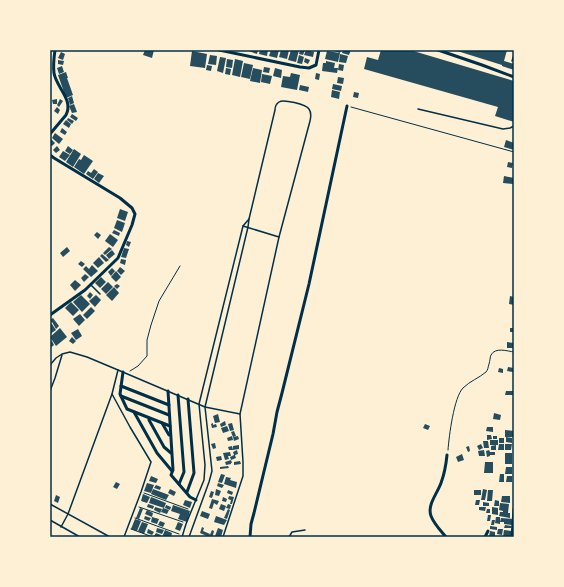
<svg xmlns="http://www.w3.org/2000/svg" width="564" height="587" font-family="Karla,sans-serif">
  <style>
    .building { fill: #264d5e }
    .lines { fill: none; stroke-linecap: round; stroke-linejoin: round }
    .path { stroke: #003049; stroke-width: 1 }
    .service { stroke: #003049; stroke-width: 1.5 }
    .minor { stroke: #003049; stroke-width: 3 }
    .neatline { fill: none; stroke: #003049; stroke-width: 1.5 }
  </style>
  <rect width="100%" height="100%" fill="#fdf0d5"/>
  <g class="building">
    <polygon points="145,50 154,50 152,58 143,55"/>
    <polygon points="249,50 258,50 257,54 249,51"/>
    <polygon points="260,50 268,50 267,56 259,54"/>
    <polygon points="271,50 279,50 277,58 269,56"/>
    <polygon points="281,50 289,50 287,59 279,57"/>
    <polygon points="291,50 299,50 296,62 288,60"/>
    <polygon points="300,50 305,50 303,55 299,54"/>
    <polygon points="306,50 314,52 313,57 304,55"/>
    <polygon points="331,50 341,50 340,53"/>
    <polygon points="343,50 351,50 349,55 342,53"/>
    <polygon points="381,50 410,50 514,81 514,122 495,116 498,107 364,69 367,57 378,60"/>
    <polygon points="454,50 507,50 504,61 514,64 514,70 502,66 502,65"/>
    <polygon points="192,51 207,54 205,68 190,66"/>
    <polygon points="327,51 340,53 338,62 325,59"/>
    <polygon points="61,52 65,54 63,60 58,58"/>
    <polygon points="340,54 348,56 346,63 339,62"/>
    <polygon points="210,55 217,56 216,65 208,64"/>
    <polygon points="299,55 304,57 302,64 297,63"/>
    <polygon points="220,57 226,58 223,73 217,71"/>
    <polygon points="305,58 310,60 308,64 304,62"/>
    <polygon points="227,59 233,60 232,68 226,67"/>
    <polygon points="235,59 243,61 240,77 232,75"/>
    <polygon points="58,60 64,61 63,65 58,64"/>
    <polygon points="326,61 335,63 334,68 338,68 337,73 322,71 323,63 326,63"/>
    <polygon points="244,63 253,65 250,79 241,77"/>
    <polygon points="339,64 344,65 343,71 338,70"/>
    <polygon points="207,65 212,66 211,71 206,70"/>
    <polygon points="62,66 64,72 59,74 57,68"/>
    <polygon points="264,67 270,68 269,73 263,72"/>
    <polygon points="226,68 231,69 230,75 225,74"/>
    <polygon points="253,68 262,70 260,83 250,81"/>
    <polygon points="275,68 282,70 281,78 273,76"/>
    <polygon points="66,72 68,78 67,78 73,95 66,98 58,75"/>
    <polygon points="291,73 300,75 297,90 281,87 283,76 290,77"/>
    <polygon points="316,73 320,74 319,80 315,79"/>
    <polygon points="262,74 272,76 270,84 261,82"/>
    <polygon points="338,77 344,78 343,84 337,83"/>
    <polygon points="333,84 342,86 341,91 332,89"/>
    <polygon points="300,85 309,87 308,92 299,90"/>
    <polygon points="332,90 340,92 339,99 331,97"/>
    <polygon points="354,92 359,93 358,98 353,97"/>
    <polygon points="72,96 74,103 70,105 68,98"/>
    <polygon points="57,99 57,104 53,104 52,100"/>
    <polygon points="60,99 63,101 59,107 57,105"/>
    <polygon points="74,104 77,112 72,113 69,106"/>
    <polygon points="57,107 60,110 58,114 54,111"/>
    <polygon points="72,114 78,118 76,121 70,117"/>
    <polygon points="68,118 74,121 72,124 67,120"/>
    <polygon points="66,120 71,124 69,128 63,124"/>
    <polygon points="62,128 67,132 65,135 60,132"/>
    <polygon points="55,133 63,139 59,144 52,138"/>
    <polygon points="50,138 55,143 52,146 50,144"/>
    <polygon points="506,140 514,143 514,150 504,147"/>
    <polygon points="57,146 60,150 56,153 53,150"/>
    <polygon points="68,146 73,150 70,154 65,151"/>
    <polygon points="74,149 81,154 73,167 66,162"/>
    <polygon points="63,151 70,155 65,161 59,157"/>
    <polygon points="84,155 93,161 84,174 74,167 79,159 81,160"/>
    <polygon points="508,162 513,163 512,168 507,167"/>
    <polygon points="94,169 98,172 93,179 86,174 88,171 91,173"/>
    <polygon points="98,173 104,176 99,183 94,179"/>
    <polygon points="504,176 514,178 513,184 503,183"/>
    <polygon points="120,209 128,212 125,221 117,218"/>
    <polygon points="117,220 125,223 122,232 114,228"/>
    <polygon points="114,230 120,233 119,236 112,233"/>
    <polygon points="97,232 101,235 98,239 94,235"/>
    <polygon points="110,234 118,240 113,247 105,241"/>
    <polygon points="127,241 131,242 129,247 126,245"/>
    <polygon points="67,247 70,251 63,257 60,253"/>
    <polygon points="109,247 112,249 105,255 103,253"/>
    <polygon points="124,248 129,249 126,258 121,257"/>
    <polygon points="112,250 115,254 109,259 106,255"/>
    <polygon points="102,254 109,260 106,262 100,256"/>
    <polygon points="99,257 104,263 98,268 93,263"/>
    <polygon points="121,259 126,260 125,265 120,263"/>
    <polygon points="81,261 85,264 82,267 78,264"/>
    <polygon points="92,265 98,271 91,277 83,269 86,266 89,269"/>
    <polygon points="120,267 125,271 121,275 117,271"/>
    <polygon points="112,268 115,271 111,276 108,272"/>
    <polygon points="116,271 121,277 116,282 111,277"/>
    <polygon points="85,274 89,277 84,282 81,278"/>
    <polygon points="101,277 106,282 100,288 95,283"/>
    <polygon points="75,280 81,285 75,291 70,285"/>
    <polygon points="108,282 113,287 106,294 101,289"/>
    <polygon points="117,284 120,286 117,289 114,286"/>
    <polygon points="114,287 119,293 112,301 106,295"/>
    <polygon points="90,292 93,295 90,299 87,296"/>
    <polygon points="81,295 90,304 82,312 73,302"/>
    <polygon points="96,295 101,300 95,307 89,301"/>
    <polygon points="510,296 514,297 514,305 509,304"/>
    <polygon points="71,302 79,310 73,316 65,308"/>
    <polygon points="91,307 95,311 87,319 83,315"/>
    <polygon points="80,314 85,320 79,326 73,319"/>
    <polygon points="53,318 59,326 56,329 52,322 50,323 50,320"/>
    <polygon points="52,324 56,330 50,334 50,325"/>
    <polygon points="60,328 67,337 56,346 50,337"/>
    <polygon points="510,328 514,328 513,332 510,332"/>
    <polygon points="78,329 82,336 76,340 71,333"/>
    <polygon points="72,337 76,341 73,344 69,341"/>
    <polygon points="52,341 54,345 50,348 50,343"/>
    <polygon points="507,342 514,343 514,348 507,348"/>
    <polygon points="508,367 514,368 513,372 507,371"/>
    <polygon points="499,368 503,369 503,373 498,372"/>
    <polygon points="506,391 513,391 513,395 505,395"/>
    <polygon points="494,413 501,415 500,420 493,419"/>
    <polygon points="218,414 220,422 215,423 213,416"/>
    <polygon points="225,421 226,425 221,427 220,424"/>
    <polygon points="213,423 213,425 216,424 217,427 212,428 211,424"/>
    <polygon points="232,423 234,430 230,431 228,424"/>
    <polygon points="425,424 430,426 428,430 423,428"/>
    <polygon points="227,426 229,431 223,433 221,428"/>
    <polygon points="487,427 493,427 493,432 486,431"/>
    <polygon points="505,430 514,431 514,437 505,437"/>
    <polygon points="234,431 236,436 233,437 231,432"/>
    <polygon points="487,435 491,435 492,439 487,440"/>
    <polygon points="232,436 233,440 228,441 227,438"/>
    <polygon points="238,436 239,439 234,441 233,437"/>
    <rect x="493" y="436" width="4" height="3"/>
    <polygon points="506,437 512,438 512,443 506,442"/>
    <rect x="499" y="438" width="5" height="5"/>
    <rect x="490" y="440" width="8" height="5"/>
    <polygon points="483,441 488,441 489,448 484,448"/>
    <polygon points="215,443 216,448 213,449 211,444"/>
    <polygon points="481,444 483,448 479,450 477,446"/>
    <polygon points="499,444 504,444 504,450 498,450"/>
    <polygon points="505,444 512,444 511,450 505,450"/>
    <polygon points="239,445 239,449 233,450 233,446"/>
    <polygon points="496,445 496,450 491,450 491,446"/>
    <polygon points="232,446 233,450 229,450 228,447"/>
    <polygon points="469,446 470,451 468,452 466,447"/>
    <polygon points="237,450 238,454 235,455 236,458 231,460 230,457 234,455 233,452"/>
    <polygon points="484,450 485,456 479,456 478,451"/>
    <polygon points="489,450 490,452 495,452 495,455 490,455 490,456 487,457 486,451"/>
    <polygon points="230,452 231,456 228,456 229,459 225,460 223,453"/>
    <rect x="505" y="453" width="7" height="11"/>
    <polygon points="462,454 464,460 458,462 456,457"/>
    <polygon points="221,456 222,460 217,461 216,457"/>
    <polygon points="231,460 232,463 231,463 231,464 226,465 225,462"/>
    <polygon points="240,461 241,464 234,465 234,462"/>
    <polygon points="485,462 493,462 493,473 484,473"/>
    <polygon points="228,466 229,468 220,469 220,467"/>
    <polygon points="506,467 512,467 512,474 505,474"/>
    <polygon points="221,474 225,475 222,483 218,482"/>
    <polygon points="500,474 504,474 504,482 499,482"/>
    <polygon points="151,476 158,479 156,483 149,481"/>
    <polygon points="507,476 512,476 512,482 506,482"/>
    <polygon points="226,477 231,478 230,480 237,482 236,488 224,484"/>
    <polygon points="116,482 120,484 117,489 113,487"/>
    <polygon points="147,483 154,485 151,493 144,491"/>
    <polygon points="218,483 224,485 222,488 217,486"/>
    <polygon points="156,485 161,487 160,490 154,488"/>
    <polygon points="153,489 169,495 166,500 151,494"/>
    <polygon points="170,489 176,492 174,496 168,493"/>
    <polygon points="216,489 221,491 219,496 215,495"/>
    <polygon points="483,489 487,490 485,500 481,500"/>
    <polygon points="228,490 233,492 232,495 227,493"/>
    <rect x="474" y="490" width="7" height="5"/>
    <polygon points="488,490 493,490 492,501 487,501"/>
    <polygon points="211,491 214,492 212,498 209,497"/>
    <polygon points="143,494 150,497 147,503 141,501"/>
    <polygon points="56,495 60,497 58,503 54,501"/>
    <polygon points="229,496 234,497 232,504 230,504 231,500 228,499"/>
    <polygon points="502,496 510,496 510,503 501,502"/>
    <polygon points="151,497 166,503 164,508 149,503"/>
    <polygon points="223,497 227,499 226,502 222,501"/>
    <polygon points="212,499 219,501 217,505 214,503 212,509 209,508"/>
    <polygon points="185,500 192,502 190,508 183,505"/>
    <polygon points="476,500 480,500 479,505 475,505"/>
    <polygon points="495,500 499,501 499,506 494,506"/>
    <polygon points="483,502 489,503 489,506 483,506"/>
    <polygon points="500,503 509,504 508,513 510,513 510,518 499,516 500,512 503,512 503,511 499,510"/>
    <polygon points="148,504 154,506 153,509 147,507"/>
    <polygon points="221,504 226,506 224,511 219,509"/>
    <polygon points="228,504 231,505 230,509 226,508"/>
    <polygon points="166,505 171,507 170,510 165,508"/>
    <polygon points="173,505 190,511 187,522 178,519 180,514 171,511"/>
    <polygon points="155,507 162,509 160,513 154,510"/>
    <polygon points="479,507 486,507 485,511 479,510"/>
    <polygon points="492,507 498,508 498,515 492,514"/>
    <polygon points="140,508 143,509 139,519 136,518"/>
    <polygon points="163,508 169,510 167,514 161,512"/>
    <polygon points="228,509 230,510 227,519 224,518"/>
    <polygon points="487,509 490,509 490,513 486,513"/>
    <polygon points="147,510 153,513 152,517 145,514"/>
    <polygon points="202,511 210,514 208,519 200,516"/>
    <polygon points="488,515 491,515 490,521 487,521"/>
    <polygon points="145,516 151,518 149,521 144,519"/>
    <polygon points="216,516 227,520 224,525 214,522"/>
    <polygon points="152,517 159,519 157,524 151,522"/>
    <polygon points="496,517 500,517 500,524 495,523"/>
    <polygon points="501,518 513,519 512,525 504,524 504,522 500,522"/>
    <polygon points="135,519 141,521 137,531 131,529"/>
    <polygon points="492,520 495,520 494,525 491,525"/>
    <polygon points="160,521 165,523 163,527 158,525"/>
    <polygon points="142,522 148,524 144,534 138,531"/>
    <polygon points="178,522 183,524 180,531 175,529"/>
    <polygon points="505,525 512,526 511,528 504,528"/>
    <polygon points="490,526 497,527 497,530 490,529"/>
    <polygon points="202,527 204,528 203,531 210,534 209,537 200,533"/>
    <polygon points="157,528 164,530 162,534 156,532"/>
    <polygon points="218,528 223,530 221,537 215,536"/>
    <polygon points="148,529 154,532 152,535 147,533"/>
    <polygon points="498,529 503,529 502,535 497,534"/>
    <polygon points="165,530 172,533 171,537 162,537"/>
    <polygon points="212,530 214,531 213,535 212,537 209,537"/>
    <polygon points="504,530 511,531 511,537 503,537"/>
    <polygon points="490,531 495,532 495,537 489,537"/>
    <polygon points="156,533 161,535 161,537 154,536"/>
  </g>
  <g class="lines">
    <g class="path">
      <polyline points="351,107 514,152"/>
      <polyline points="130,371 138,366 147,356 147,340 151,325 159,301 180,266"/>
      <path d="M448 450C449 436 454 397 463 388 470 381 479 378 486 372 488 370 488 367 489 364 490 361 490 357 491 355 495 347 507 351 514 352"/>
      <polyline points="144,493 188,509"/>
      <polyline points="139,507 183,522"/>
      <polyline points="135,518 179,534"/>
      <polyline points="131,529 153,537"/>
    </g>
    <g class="service">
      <polyline points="512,61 514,55"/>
      <polyline points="418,109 503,129 510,128 514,126"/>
      <polyline points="91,285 100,294"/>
      <polyline points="50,365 56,358 62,354 70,352 87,357 118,370 205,407 240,414"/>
      <polyline points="50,391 55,378 62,355"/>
      <polyline points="112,394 130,427 151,462 141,492 124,537"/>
      <polyline points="50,504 110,537"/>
      <polyline points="50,520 80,537"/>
      <polyline points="61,527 68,514 112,394 118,370"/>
      <polyline points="182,537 186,524 204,480 205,465 199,404 243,226 249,219"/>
      <path d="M189 537 209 482 212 471 205 407 248 227 249 219 275 110C275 107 276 104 279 102 283 99 306 104 309 109 311 112 311 117 310 121L279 237"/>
      <polyline points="223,537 243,476 243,462 240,414 279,237 243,226"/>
      <polyline points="289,537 292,532 305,530"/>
    </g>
    <g class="minor">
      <polyline points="219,50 300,67 309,68 316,65 319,50"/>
      <polyline points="438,50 482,65 514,77"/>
      <path d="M50 134 66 115C74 100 56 87 54 73 53 66 54 57 55 50"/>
      <polyline points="50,155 54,158 120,198 132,208 135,214 132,225 118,258 85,290 50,315"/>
      <polyline points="123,372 120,394 127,409 170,426"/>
      <polyline points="121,386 169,405"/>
      <polyline points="168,391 173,470 171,475 190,497 196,500"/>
      <polyline points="178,395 184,472 179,484"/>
      <polyline points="121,396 169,415"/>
      <polyline points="134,412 157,453 172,471"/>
      <polyline points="149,418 149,420 164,447 171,453"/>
      <polyline points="162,423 169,435"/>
      <polyline points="187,492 194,473 188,399"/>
      <polyline points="250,537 251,524 254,513 273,434 277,412 282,393 309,284 347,106"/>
      <path d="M446 537C441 531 434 524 431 516 427 505 437 494 441 483 444 475 446 465 447 455"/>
      <polyline points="485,537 488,531"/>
      <polyline points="512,537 514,509"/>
    </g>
  </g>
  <rect width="564" height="587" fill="none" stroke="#fdf0d5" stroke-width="102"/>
  <rect x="51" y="51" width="462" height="485" class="neatline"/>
</svg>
